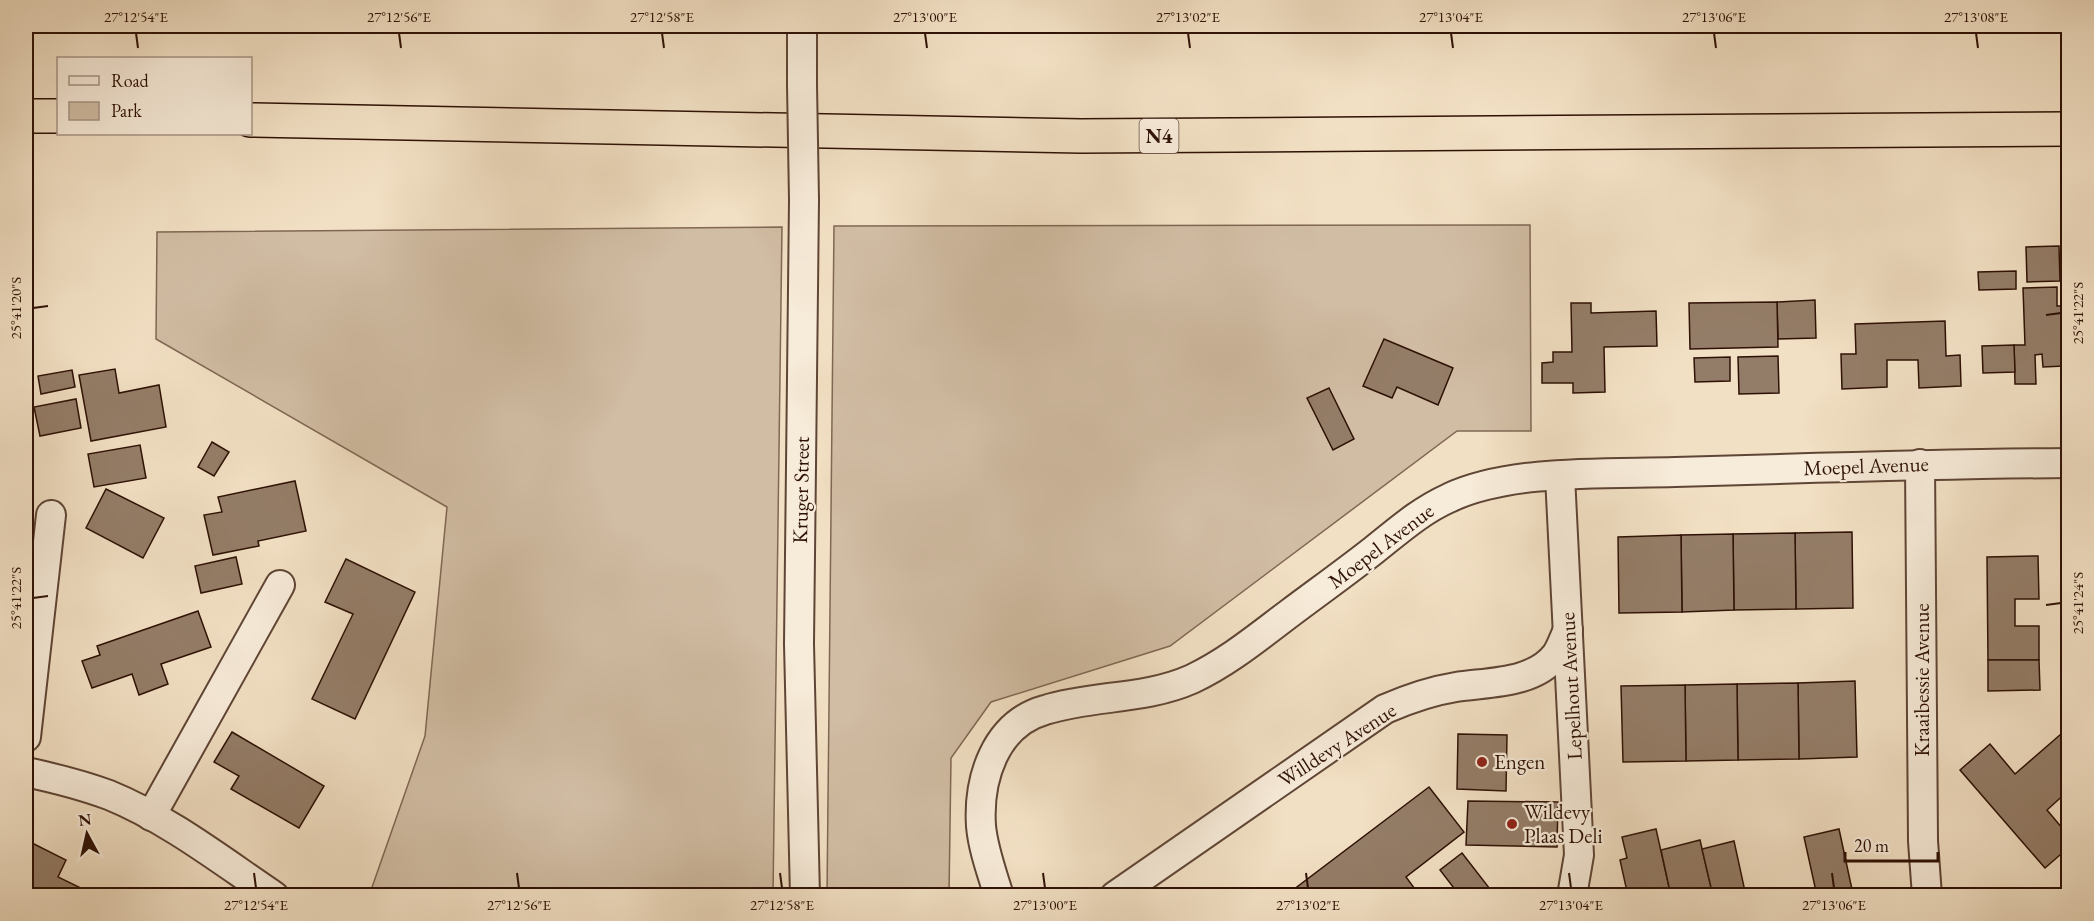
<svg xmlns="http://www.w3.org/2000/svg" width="2094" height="921" font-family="'EB Garamond',serif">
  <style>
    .green { fill: #d1bda4; stroke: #806754; stroke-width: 1.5 }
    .building { fill: #947d68; stroke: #2e1105; stroke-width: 1.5 }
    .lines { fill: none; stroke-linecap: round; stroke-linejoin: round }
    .minor-casing { stroke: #5f4535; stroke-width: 32 }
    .trunk-casing { stroke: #2e1105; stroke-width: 36 }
    .minor { stroke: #f7ebd9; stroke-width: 28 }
    .trunk { stroke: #f2e0c4; stroke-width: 33 }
    .minor-bridge-casing { stroke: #5f4535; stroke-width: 32; stroke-linecap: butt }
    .minor-bridge { stroke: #f7ebd9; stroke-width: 28 }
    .ticks { fill: none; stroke: #2e1105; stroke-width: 2 }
    .poi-dot { fill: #8f2418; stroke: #f7ebd9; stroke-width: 2 }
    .labels { text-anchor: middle; stroke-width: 4.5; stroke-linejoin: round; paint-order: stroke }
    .shield { fill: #f7ebd9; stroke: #6a5245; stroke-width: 1.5 }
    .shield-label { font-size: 20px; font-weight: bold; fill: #2e1105 }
    .street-label { font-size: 21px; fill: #2e1105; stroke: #f7ebd9 }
    .poi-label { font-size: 21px; fill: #2e1105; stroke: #f7ebd9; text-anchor: start }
    .neatline { fill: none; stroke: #2e1105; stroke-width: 2 }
    .ticks-label { font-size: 15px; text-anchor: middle; fill: #2e1105 }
  </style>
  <rect width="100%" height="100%" fill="#f2e0c4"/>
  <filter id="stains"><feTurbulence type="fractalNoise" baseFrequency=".00333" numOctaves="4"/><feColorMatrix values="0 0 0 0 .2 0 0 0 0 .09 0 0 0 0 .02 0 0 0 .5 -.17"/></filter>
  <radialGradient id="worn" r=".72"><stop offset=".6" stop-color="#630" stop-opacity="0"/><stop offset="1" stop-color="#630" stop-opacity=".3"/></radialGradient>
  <g class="green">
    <polygon points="1530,225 1531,431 1457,431 1170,646 991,702 951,758 949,895 827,896 834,226"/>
    <polygon points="782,227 773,895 373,895 370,893 425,736 447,507 156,339 157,232"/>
  </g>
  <g class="building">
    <polygon points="2059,246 2060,281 2027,282 2026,247"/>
    <polygon points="2016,271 2016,289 1979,290 1978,272"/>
    <polygon points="2057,287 2057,306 2068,306 2068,354 2064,354 2064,366 2043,367 2042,354 2035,355 2036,384 2015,384 2014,345 2025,345 2023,288"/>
    <polygon points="1815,300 1816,338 1778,339 1777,302"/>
    <polygon points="1777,302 1778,347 1690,349 1689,303"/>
    <polygon points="1571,303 1591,303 1591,313 1656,311 1657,346 1604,347 1605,392 1573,393 1573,383 1542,383 1542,363 1553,362 1553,352 1572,352"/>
    <polygon points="1945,321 1946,356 1960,355 1961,386 1919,388 1918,360 1887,360 1887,387 1842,389 1841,354 1856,354 1855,324"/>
    <polygon points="1384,339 1453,368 1438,405 1397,387 1392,398 1363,386"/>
    <polygon points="2014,345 2015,372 1983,373 1982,346"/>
    <polygon points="1778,356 1779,393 1739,394 1738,357"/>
    <polygon points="1730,357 1730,381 1695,382 1694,358"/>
    <polygon points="115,369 119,393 159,385 166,427 91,441 79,375"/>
    <polygon points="72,370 75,387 41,394 38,376"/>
    <polygon points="1329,388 1354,439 1333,450 1307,398"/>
    <polygon points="76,399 81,428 40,436 34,407"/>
    <polygon points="212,442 229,452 214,476 198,467"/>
    <polygon points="140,445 146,478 94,487 88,454"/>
    <polygon points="295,481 306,531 258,541 259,546 213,555 204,515 222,512 218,497"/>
    <polygon points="106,489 164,518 143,558 86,528"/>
    <polygon points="1852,532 1853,608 1796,609 1795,533"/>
    <polygon points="1795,533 1796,609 1734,610 1733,534"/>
    <polygon points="1733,534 1734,610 1682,612 1681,535"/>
    <polygon points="1681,535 1682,612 1619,613 1618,537"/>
    <polygon points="2038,556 2039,599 2015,599 2015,626 2039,626 2039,660 1988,660 1987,557"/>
    <polygon points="236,557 242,584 201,593 195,566"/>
    <polygon points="346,559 415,592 355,719 312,699 353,614 325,602"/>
    <polygon points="198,611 211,647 161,664 168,684 139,695 132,674 92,688 82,661 100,655 97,646"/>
    <polygon points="1988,660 2039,660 2040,690 1988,691"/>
    <polygon points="1855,681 1857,757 1799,759 1798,683"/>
    <polygon points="1798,683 1799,759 1738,760 1737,684"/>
    <polygon points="1737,684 1738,760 1686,761 1685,685"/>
    <polygon points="1685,685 1686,761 1623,762 1621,686"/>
    <polygon points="232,732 324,786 299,828 231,789 239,776 214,762"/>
    <polygon points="1458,734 1507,735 1506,791 1457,789"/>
    <polygon points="2061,734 2068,743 2068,791 2047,810 2068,835 2068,848 2045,868 1960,770 1990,744 2015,774"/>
    <polygon points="1429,787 1464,832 1406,877 1420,896 1285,896"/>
    <polygon points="1468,801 1558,802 1557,847 1466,845"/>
    <polygon points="1656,829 1671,896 1628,896 1620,860 1627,858 1622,837"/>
    <polygon points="1839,829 1853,894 1817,896 1804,837"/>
    <polygon points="1700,840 1713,896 1671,896 1661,850"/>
    <polygon points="28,841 66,860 58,877 97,896 26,896"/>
    <polygon points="1734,841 1746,896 1713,896 1702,849"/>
    <polygon points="1462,853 1490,889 1481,896 1460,896 1440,870"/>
  </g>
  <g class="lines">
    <g class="minor-casing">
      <g id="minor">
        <polyline points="802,26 802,85"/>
        <polyline points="804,200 799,644 805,896"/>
        <polyline points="1920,464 1923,841 1927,896"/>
        <polyline points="1560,476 1579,855 1572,896"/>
        <polyline points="26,737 51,515"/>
        <path d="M26 772C54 778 82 785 109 795 168 819 222 861 274 896"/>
        <polyline points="151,816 280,585"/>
        <path d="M999 896C992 873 983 849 981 826 978 779 995 724 1045 710 1093 695 1145 700 1192 679 1228 662 1258 637 1290 613 1318 592 1346 572 1374 550 1398 531 1420 511 1449 498 1510 469 1607 474 1675 472 1806 468 1937 464 2068 463"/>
        <path d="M1115 896 1385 709C1408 699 1431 691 1456 687 1488 682 1534 684 1556 655 1561 648 1564 638 1568 630"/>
      </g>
    </g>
    <g class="trunk-casing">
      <g id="trunk">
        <polyline points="26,116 58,116"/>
        <polyline points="250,120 1081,136 2068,129"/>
      </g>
    </g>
    <use href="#minor" class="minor"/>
    <use href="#trunk" class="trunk"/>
    <g class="minor-bridge-casing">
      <polyline id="minor-bridge" points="802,85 804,200"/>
    </g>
    <use href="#minor-bridge" class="minor-bridge"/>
  </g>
  <path class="ticks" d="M136 33 138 48M399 33 401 48M662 33 664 48M925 33 927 48M1188 33 1190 48M1451 33 1453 48M1714 33 1716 48M1976 33 1978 48M33 308 48 306M2046 315 2061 313M33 598 48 596M2046 605 2061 603M254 873 256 888M517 873 519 888M780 873 782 888M1043 873 1045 888M1306 873 1308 888M1569 873 1571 888M1832 873 1834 888"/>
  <g class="poi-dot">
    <circle cx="1482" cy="762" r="6"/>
    <circle cx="1512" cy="824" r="6"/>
  </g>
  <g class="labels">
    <rect class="shield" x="1139.5" y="119" width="39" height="34" rx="4.5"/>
    <g class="shield-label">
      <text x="1159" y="143">N4</text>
    </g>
    <g class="street-label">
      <text transform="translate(1866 466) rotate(-2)" y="7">Moepel Avenue</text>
      <text transform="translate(801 490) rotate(-89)" y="7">Kruger Street</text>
      <text transform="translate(1381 546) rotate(-37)" y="7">Moepel Avenue</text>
      <text transform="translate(1922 680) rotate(-90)" y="7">Kraaibessie Avenue</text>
      <text transform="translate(1571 686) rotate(-93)" y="7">Lepelhout Avenue</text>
      <text transform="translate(1337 745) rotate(-33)" y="7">Willdevy Avenue</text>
    </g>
    <g class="poi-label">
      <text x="1494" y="769">Engen</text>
      <text x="1524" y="819">Wildevy<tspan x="1524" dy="24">Plaas Deli</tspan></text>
    </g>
  </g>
  <rect width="2094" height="921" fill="none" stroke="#f2e0c4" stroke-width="66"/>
  <rect x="57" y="57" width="195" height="78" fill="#f7ebd9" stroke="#a79484" stroke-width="1.5"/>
  <rect x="69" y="76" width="30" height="9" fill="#f7ebd9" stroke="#a79484" stroke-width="1.5"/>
  <text x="111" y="87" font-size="18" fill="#2e1105">Road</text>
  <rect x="69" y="102" width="30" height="18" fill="#d1bda4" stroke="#a79484" stroke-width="1.5"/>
  <text x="111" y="117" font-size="18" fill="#2e1105">Park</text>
  <g transform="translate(87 834) rotate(352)" stroke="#f7ebd9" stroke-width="4.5" paint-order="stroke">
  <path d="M0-4.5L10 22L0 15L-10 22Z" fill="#2e1105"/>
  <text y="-9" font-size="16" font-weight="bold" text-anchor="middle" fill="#2e1105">N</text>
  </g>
  <path d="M1845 852v9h93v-9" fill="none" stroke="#2e1105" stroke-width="3"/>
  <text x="1854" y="852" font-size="18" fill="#2e1105" stroke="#f7ebd9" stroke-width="4.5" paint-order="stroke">20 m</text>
  <rect x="33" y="33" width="2028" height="855" class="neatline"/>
  <g class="ticks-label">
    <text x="136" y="22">27°12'54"E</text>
    <text x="399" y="22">27°12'56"E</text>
    <text x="662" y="22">27°12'58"E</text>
    <text x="925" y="22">27°13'00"E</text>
    <text x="1188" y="22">27°13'02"E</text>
    <text x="1451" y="22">27°13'04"E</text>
    <text x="1714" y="22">27°13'06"E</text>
    <text x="1976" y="22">27°13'08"E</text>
    <text transform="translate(16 308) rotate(-90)" y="5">25°41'20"S</text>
    <text transform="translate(2078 313) rotate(-90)" y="5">25°41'22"S</text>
    <text transform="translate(16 598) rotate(-90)" y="5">25°41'22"S</text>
    <text transform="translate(2078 603) rotate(-90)" y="5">25°41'24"S</text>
    <text x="256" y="910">27°12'54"E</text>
    <text x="519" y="910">27°12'56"E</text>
    <text x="782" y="910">27°12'58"E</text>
    <text x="1045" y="910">27°13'00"E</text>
    <text x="1308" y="910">27°13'02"E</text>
    <text x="1571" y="910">27°13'04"E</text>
    <text x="1834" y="910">27°13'06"E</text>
  </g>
  <rect width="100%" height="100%" filter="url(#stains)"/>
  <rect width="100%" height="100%" fill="url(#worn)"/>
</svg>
